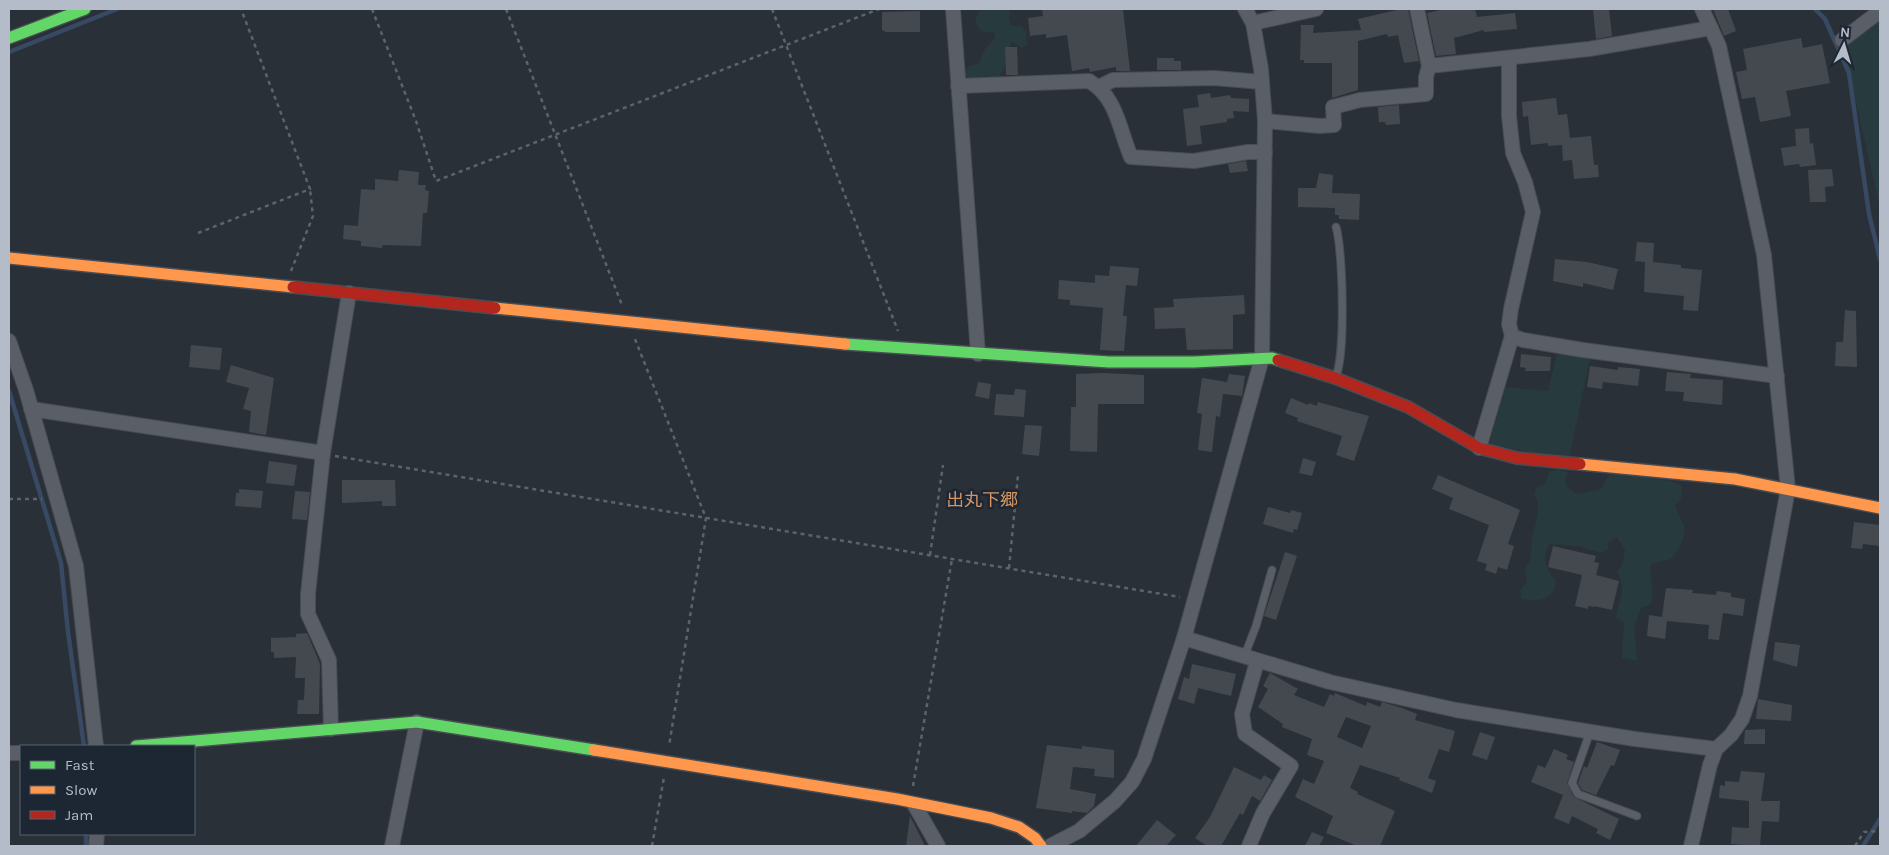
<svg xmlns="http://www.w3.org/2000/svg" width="1889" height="855" font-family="Karla,'Noto Sans JP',sans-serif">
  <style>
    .green { fill: #273a3e }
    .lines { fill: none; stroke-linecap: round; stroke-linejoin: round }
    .stream { stroke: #384963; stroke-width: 4.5 }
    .building { fill: #444950; fill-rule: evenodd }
    .lane-casing { stroke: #484c53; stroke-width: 9 }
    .street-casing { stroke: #484c53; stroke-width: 16 }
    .fast-casing { stroke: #484c53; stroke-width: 14 }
    .slow-casing { stroke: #484c53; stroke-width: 14 }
    .jam-casing { stroke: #484c53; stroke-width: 14 }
    .path { stroke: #5d636a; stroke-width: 2.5; stroke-dasharray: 4 4; stroke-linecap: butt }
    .lane { stroke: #5a5e66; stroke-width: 7 }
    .street { stroke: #5a5e66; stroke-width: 14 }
    .fast { stroke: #63d668; stroke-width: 11 }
    .slow { stroke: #ff974d; stroke-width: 11 }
    .jam { stroke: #b3261e; stroke-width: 11 }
    .labels { text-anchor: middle; stroke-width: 5; stroke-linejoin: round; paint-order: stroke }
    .quarter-label { font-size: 18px; fill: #d59563; stroke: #1d2633 }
  </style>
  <rect width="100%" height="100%" fill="#2a3038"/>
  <g class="green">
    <polygon points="980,9 1010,9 1009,20 1012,26 1022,26 1026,31 1027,45 1022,48 1011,41 1008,59 997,81 961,83 968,67 979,63 985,49 995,38 995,33 980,31 975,20"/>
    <polygon points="1880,18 1880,208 1843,44"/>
    <polygon points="1557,354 1590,358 1569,459 1489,445 1505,387 1548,391"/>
    <path d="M1558 469 1568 473 1565 480 1567 487 1577 494 1601 489 1611 471 1672 481 1682 486 1681 499 1675 505C1677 512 1681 518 1683 524 1688 536 1678 550 1671 559L1651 564C1648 579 1656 588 1651 604L1641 608 1634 627 1637 661 1622 658 1624 622 1616 618C1618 598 1628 592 1617 572L1622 565 1625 550 1617 537 1608 542V550L1601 553 1578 546 1549 544C1542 559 1545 568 1556 581 1553 602 1539 601 1522 599L1520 591 1527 581 1525 568 1530 561 1532 538 1538 514V501L1534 495 1536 488 1545 484 1549 472Z"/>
  </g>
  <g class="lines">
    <g class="stream">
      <polyline points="1815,9 1825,19 1849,73 1869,214 1880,259"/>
      <polyline points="9,52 117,9"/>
      <polyline points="9,391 61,563 68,632 84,746"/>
      <polyline points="86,846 86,834"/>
      <polyline points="1863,846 1880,819"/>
    </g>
  </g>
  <g class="building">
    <polygon points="1042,9 1123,9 1130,71 1116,71 1116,67 1090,72 1089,68 1072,71 1067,35 1046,38 1046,34 1030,36 1028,18 1043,16"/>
    <polygon points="1401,9 1408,9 1419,61 1404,63 1398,35 1388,37 1387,34 1358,41 1358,90 1332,98 1332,63 1304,63 1304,60 1300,60 1301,25 1314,25 1313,33 1361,30 1358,19"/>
    <polygon points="1445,9 1475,9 1477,17 1515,13 1517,29 1484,32 1484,30 1454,38 1456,54 1436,56 1427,13"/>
    <polygon points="1593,9 1609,9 1612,36 1596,39"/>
    <polygon points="1713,9 1728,9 1736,31 1724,36"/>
    <polygon points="920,11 920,32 886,32 882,30 882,12"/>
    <polygon points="1801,38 1803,48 1822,44 1830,83 1786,91 1791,116 1760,122 1755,97 1742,99 1736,72 1747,70 1743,49"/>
    <polygon points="1005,47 1017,47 1018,75 1006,75"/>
    <polygon points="1157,58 1174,58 1174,61 1181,61 1181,70 1157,70"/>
    <polygon points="1210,93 1211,98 1230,95 1231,98 1249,99 1249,112 1233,111 1234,118 1227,119 1227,122 1200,126 1202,144 1187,146 1183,109 1199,107 1197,95"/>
    <polygon points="1556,98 1558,115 1567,114 1570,138 1591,136 1594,165 1598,165 1599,177 1574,179 1572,160 1563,161 1562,145 1548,146 1548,143 1531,145 1528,116 1523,117 1522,102"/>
    <polygon points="1399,105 1400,124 1386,125 1385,122 1379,122 1378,107"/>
    <polygon points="1809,128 1810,144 1813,143 1816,165 1800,167 1799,164 1784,166 1781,148 1796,146 1795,129"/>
    <polygon points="1246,161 1248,171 1230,173 1228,164"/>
    <polygon points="1832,169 1834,186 1825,187 1826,202 1810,202 1808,170"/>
    <polygon points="399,170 419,172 418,185 426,185 425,190 429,191 427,213 423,213 421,246 383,245 382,248 361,246 361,241 343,239 344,225 358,226 361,189 375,190 375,179 398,181"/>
    <polygon points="1319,173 1333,175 1332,193 1360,194 1359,220 1339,219 1339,215 1335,215 1335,208 1298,207 1298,188 1316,188"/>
    <polygon points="1637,242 1654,243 1653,262 1681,265 1681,268 1702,270 1698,311 1683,310 1684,296 1644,292 1645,262 1635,261"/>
    <polygon points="1555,259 1587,262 1618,269 1613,290 1583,283 1583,287 1553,281"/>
    <polygon points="1110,266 1139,268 1137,286 1126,285 1123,316 1127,316 1124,351 1100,350 1103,308 1070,305 1070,300 1058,299 1059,280 1095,283 1095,275 1109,276"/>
    <polygon points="1244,295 1245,314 1233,315 1233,349 1187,350 1185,328 1155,329 1154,308 1174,307 1173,299"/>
    <polygon points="1845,310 1856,311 1857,367 1835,366 1836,342 1843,342"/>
    <polygon points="191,345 222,348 220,370 189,367"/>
    <polygon points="1521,354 1551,357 1550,371 1525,371 1526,368 1520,367"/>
    <polygon points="231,365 274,378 266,435 249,432 251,411 243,409 249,388 226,382"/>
    <polygon points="1590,366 1618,370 1618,367 1640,369 1638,386 1603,382 1602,389 1587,387"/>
    <polygon points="1667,372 1691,374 1690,378 1723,380 1722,405 1683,401 1684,392 1665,391"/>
    <polygon points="1102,373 1144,375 1144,404 1098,404 1097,452 1070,451 1071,407 1076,407 1076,374"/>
    <polygon points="1229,374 1245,376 1242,396 1223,394 1220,417 1216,416 1212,452 1198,450 1202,414 1197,413 1202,378 1227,382"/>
    <polygon points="978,382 991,384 989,399 975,396"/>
    <polygon points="1015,389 1026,390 1024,417 994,415 996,394 1014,395"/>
    <polygon points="1291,398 1308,405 1309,403 1317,406 1318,402 1369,416 1354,461 1336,455 1342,436 1297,421 1298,418 1285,413"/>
    <polygon points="1025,425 1042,426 1039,456 1022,454"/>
    <polygon points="1303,458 1316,462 1312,476 1299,473"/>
    <polygon points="269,461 297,465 294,486 266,483"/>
    <polygon points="1438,475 1520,510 1508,544 1514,546 1507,570 1498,567 1496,574 1485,570 1487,564 1477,561 1489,525 1449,509 1453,498 1432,489"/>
    <polygon points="342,480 395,480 396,506 382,506 382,501 342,503"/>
    <polygon points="239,489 263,491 261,508 235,506 236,493 239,493"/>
    <polygon points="295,491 310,492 307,520 292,519"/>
    <polygon points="1268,507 1290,513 1291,510 1302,513 1297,530 1294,529 1293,533 1263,524"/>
    <polygon points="1854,522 1880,525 1880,546 1863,544 1862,549 1851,548"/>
    <polygon points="1553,546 1596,556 1594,562 1599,563 1596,575 1619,581 1612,610 1594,606 1594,607 1588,606 1588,609 1575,606 1582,575 1548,567"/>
    <polygon points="1285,552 1297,556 1276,620 1264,616"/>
    <polygon points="1666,588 1693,590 1692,593 1716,595 1717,591 1731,593 1731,597 1745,599 1743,616 1723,613 1719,640 1708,639 1709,625 1667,621 1665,639 1647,636 1649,615 1662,617"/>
    <polygon points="307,633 320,664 319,714 297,714 298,700 304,700 305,678 295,678 296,657 274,658 274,652 271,652 271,638 296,637 296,634"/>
    <polygon points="1775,642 1800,645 1797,667 1773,660"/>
    <polygon points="1192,664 1236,674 1231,696 1198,688 1194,704 1178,699 1184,677 1189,679"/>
    <path d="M1270 673 1298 689 1294 695 1324 707 1330 694 1334 696 1335 693 1366 706 1367 702 1380 707 1382 702 1402 708 1417 714 1415 720 1455 731 1449 752 1439 749 1428 778 1436 781 1432 793 1399 780 1400 778 1360 765 1350 788 1358 792 1357 794 1395 811 1380 846H1357L1326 833 1333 816 1295 797 1303 779 1314 784 1324 761 1307 755 1312 739 1282 727 1283 724 1258 707 1268 689 1263 686ZM1346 717 1371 726 1362 748 1337 737Z"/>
    <polygon points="1758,699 1792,705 1791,721 1756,719"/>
    <polygon points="1765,729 1765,744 1744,744 1745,730"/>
    <polygon points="1480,732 1495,737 1487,760 1472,755"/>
    <polygon points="1597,742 1620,750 1614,766 1611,765 1596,795 1582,790 1578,783 1584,766 1587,768"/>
    <polygon points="1047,745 1082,749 1082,746 1114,750 1114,778 1094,776 1095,769 1073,767 1070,789 1096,794 1094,806 1087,813 1072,811 1072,813 1036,808"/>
    <polygon points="1554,749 1568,755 1566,759 1574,762 1567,783 1574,797 1619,819 1610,840 1596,833 1598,829 1572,816 1569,824 1554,818 1563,795 1531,782 1538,765 1545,768"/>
    <polygon points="1234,767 1261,780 1264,775 1272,780 1260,801 1252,796 1243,815 1240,813 1221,846 1207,846 1195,838 1210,817"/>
    <polygon points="1741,771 1765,773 1761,801 1780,801 1779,822 1762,821 1760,846 1731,844 1732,827 1749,828 1749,801 1719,798 1720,785 1725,786 1725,781 1739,782"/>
    <polygon points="910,816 925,846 906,846"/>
    <polygon points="1157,820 1176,835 1166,846 1136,846"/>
    <polygon points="1312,832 1324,837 1319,846 1305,846"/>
  </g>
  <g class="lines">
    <g class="lane-casing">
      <g id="lane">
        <path d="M1335 378C1346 359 1343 249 1336 227"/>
        <polyline points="1244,657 1256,626 1272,570"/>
        <polyline points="1590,732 1572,783 1578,794 1637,816"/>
      </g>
    </g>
    <g class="street-casing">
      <g id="street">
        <polyline points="953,9 978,354"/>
        <polyline points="1417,9 1429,66 1589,49 1711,28"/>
        <polyline points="1253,23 1316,9"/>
        <polyline points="1842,40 1880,11"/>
        <polyline points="1509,58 1509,116 1513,153 1525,182 1533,212 1511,309 1509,324 1512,336 1523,340 1583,350 1777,376"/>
        <path d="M958 86 1089 81C1117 97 1119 129 1131 157L1194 161 1248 152H1265"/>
        <polyline points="1099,87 1113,80 1214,78 1262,82"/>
        <polyline points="1265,121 1320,126 1334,125 1333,107 1360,100 1426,94 1426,77 1429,66"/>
        <polyline points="9,341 26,390 76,566 96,746"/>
        <polyline points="31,409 323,453"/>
        <polyline points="1479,448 1512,336"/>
        <polyline points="1184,638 1330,682 1456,710 1635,739 1716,749"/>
        <polyline points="331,729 329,660 308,614 308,594 323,453 349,293"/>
        <polyline points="9,753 21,753"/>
        <polyline points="914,804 938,846"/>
        <polyline points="96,846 97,834"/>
        <polyline points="392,846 417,722"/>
        <polyline points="1050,846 1079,831 1115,801 1132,782 1144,759 1184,638 1262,358 1265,121 1261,69 1253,23 1245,9"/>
        <polyline points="1249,846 1263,813 1291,766 1245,734 1242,714 1257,662"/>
        <polyline points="1691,846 1710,765 1716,749 1731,735 1742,719 1750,696 1788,489 1764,255 1719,46 1702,9"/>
      </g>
    </g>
    <g class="fast-casing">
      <g id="fast">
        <polyline points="9,38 85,9"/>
        <polyline points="845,344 1109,362 1194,362 1272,358 1278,360"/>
        <polyline points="136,746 417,722 594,750"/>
      </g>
    </g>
    <g class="slow-casing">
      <g id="slow">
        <polyline points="9,258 293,287"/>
        <polyline points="495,308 845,344"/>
        <polyline points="1580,464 1735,479 1880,508"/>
        <polyline points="594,750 897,799 991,818 1019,827 1035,838 1041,846"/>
      </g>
    </g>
    <g class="jam-casing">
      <g id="jam">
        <polyline points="293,287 495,308"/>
        <polyline points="1278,360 1335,378 1408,407 1479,448 1517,458 1580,464"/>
      </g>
    </g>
    <g class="path">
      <polyline points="372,9 416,121 436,181 879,9"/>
      <polyline points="506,9 622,305"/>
      <polyline points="772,9 898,331"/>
      <polyline points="198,233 310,189 241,9"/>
      <polyline points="291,271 313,216 310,189"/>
      <polyline points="635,339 706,518 669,746"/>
      <polyline points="335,456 1180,597"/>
      <polyline points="9,499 42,499"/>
      <polyline points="930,555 943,465"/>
      <polyline points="1009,568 1018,475"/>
      <polyline points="913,786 952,559"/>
      <polyline points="652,846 664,777"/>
      <polyline points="1855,846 1864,832 1880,831"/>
    </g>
    <use href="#lane" class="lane"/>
    <use href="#street" class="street"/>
    <use href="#fast" class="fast"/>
    <use href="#slow" class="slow"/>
    <use href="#jam" class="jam"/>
  </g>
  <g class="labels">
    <g class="quarter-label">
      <text x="982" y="506">出丸下郷</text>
    </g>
  </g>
  <rect width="1889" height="855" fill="none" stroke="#b4bcc9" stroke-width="20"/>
  <rect x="20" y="745" width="175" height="90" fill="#1d2633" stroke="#59626f"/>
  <rect x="30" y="761" width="25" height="8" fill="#63d668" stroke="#59626f"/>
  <text x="65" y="770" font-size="15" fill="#b4bcc9">Fast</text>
  <rect x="30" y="786" width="25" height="8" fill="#ff974d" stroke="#59626f"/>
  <text x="65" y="795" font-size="15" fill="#b4bcc9">Slow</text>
  <rect x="30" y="811" width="25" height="8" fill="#b3261e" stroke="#59626f"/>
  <text x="65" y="820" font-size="15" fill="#b4bcc9">Jam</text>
  <g transform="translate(1844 45) rotate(5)" stroke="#1d2633" stroke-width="4" paint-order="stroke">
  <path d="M0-4L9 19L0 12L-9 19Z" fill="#b4bcc9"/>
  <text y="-8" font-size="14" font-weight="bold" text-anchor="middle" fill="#b4bcc9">N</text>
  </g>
</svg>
